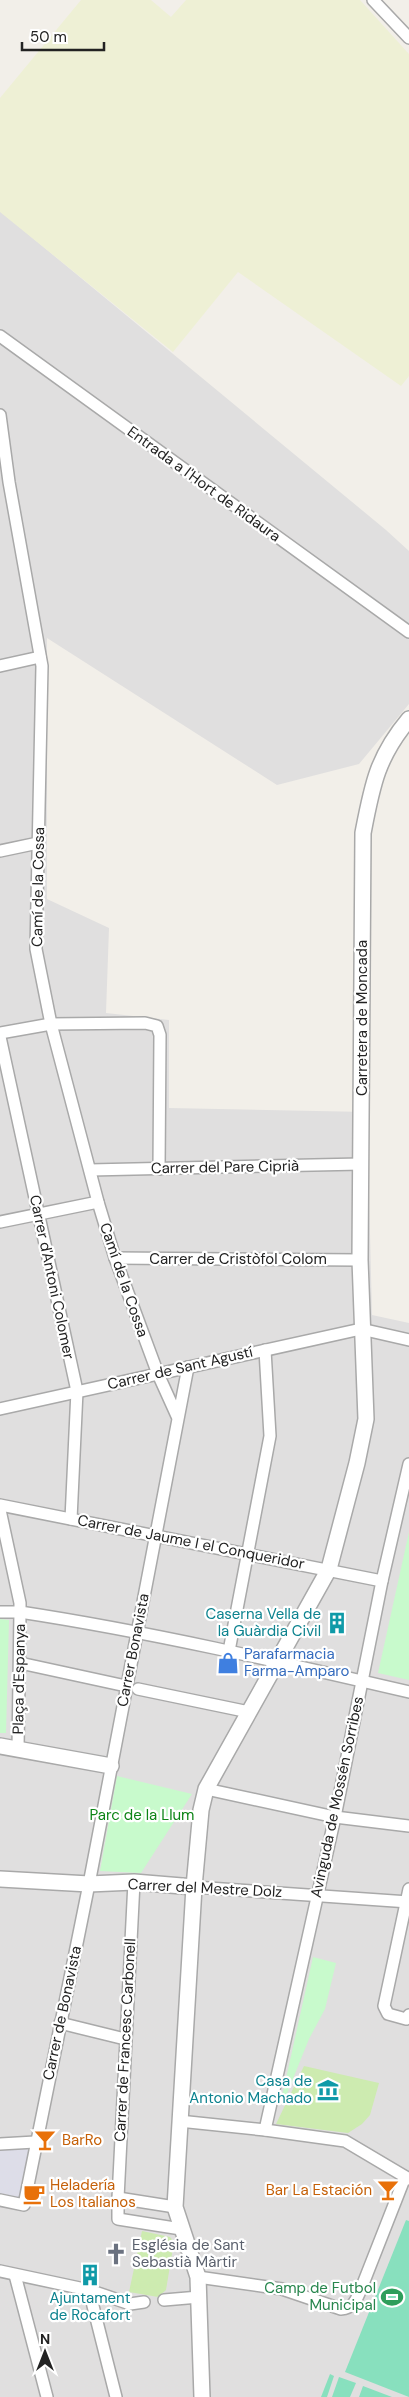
<svg xmlns="http://www.w3.org/2000/svg" width="409" height="2397" font-family="'DM Sans',sans-serif">
  <style>
    .residential { fill: #e0dfdf }
    .farmland { fill: #eef0d5 }
    .grass { fill: #cdebb0 }
    .park { fill: #c8facc }
    .pitch { fill: #88e0be }
    .plaza { fill: #dddde8 }
    .lines { fill: none; stroke-linecap: round; stroke-linejoin: round }
    .minor-casing { stroke: #a9a9a9; stroke-width: 14 }
    .tertiary-casing { stroke: #a9a9a9; stroke-width: 18 }
    .minor { stroke: #fff; stroke-width: 11 }
    .tertiary { stroke: #fff; stroke-width: 15 }
    .labels { text-anchor: middle; stroke-width: 4.5; stroke-linejoin: round; paint-order: stroke }
    .street-label { font-size: 15px; fill: #222; stroke: #fff }
    .culture-label { font-size: 15px; fill: #0d838f; stroke: #fff; text-anchor: end }
    .shop-label { font-size: 15px; fill: #366cbe; stroke: #fff; text-anchor: start }
    .park-label { font-size: 15px; fill: #0c8416; stroke: #fff }
    .food-label { font-size: 15px; fill: #c56008; stroke: #fff; text-anchor: start }
    .worship-label { font-size: 15px; fill: #5b616d; stroke: #fff; text-anchor: start }
    .leisure-label { font-size: 15px; fill: #27864d; stroke: #fff; text-anchor: end }
  </style>
  <rect width="100%" height="100%" fill="#f2efe9"/>
  <polygon class="residential" points="0,211 386,530 409,551 409,704 359,764 277,785 47,638 47,899 109,928 106,1013 169,1020 169,1108 367,1112 372,1315 409,1323 409,2397 0,2397"/>
  <polygon class="farmland" points="81,0 151,0 171,17 186,0 360,0 409,54 409,376 401,386 238,272 173,352 0,212 0,98"/>
  <g class="grass">
    <polygon points="304,2066 379,2083 370,2115 362,2124 348,2133 276,2124"/>
    <polygon points="142,2231 170,2237 174,2242 166,2290 158,2297 129,2292"/>
  </g>
  <g class="park">
    <polygon points="409,1532 409,1680 378,1673"/>
    <polygon points="0,1619 9,1620 6,1733 0,1733"/>
    <polygon points="117,1776 192,1794 141,1873 100,1871"/>
    <polygon points="313,1957 336,1963 325,2009 309,2039 284,2101 281,2101"/>
  </g>
  <g class="pitch">
    <polygon points="406,2220 409,2221 409,2397 345,2372"/>
    <polygon points="330,2374 334,2376 327,2397 321,2397"/>
    <polygon points="339,2377 356,2383 350,2397 332,2397"/>
    <polygon points="363,2386 392,2397 359,2397"/>
  </g>
  <polygon class="plaza" points="35,2142 24,2205 0,2200 0,2144"/>
  <g class="lines">
    <g class="minor-casing">
      <g id="minor">
        <polyline points="373,0 409,38"/>
        <polyline points="0,336 409,632"/>
        <polyline points="0,415 9,482 42,666 36,949 51,1024 98,1202 115,1258 158,1374 177,1416"/>
        <polyline points="0,666 40,657"/>
        <polyline points="0,851 38,843"/>
        <polyline points="0,1033 51,1024 145,1023 157,1026 160,1035 159,1169"/>
        <polyline points="0,1037 77,1391 71,1519"/>
        <polyline points="90,1170 361,1164"/>
        <polyline points="0,1222 98,1202"/>
        <polyline points="115,1258 360,1260"/>
        <polyline points="0,1409 361,1329 409,1340"/>
        <polyline points="0,1505 382,1581"/>
        <path d="M0 1510 20 1603V1612C151 1632 280 1662 409 1692"/>
        <polyline points="0,1612 20,1612 18,1748"/>
        <polyline points="229,1651 270,1436 265,1350"/>
        <polyline points="20,1663 126,1686"/>
        <polyline points="138,1689 249,1712"/>
        <polyline points="206,1789 335,1817 409,1826"/>
        <polyline points="194,1887 409,1902"/>
        <polyline points="409,1889 384,2006 388,2014 406,2019 409,2015"/>
        <polyline points="60,2023 125,2039"/>
        <polyline points="179,2121 265,2130 345,2141 409,2179"/>
        <polyline points="265,2130 335,1817 382,1581 409,1464"/>
        <polyline points="0,2144 35,2142"/>
        <polyline points="118,2198 134,1882"/>
        <polyline points="0,2200 24,2205 89,1884 188,1367"/>
        <polyline points="175,2207 118,2198 118,2219 181,2229"/>
        <polyline points="0,2271 89,2290 130,2304 144,2302"/>
        <polyline points="15,2275 47,2397"/>
        <path d="M198 2277 282 2289 341 2309C354 2308 356 2300 361 2289L405 2177"/>
        <polyline points="89,2290 116,2397"/>
        <polyline points="164,2300 199,2297"/>
      </g>
    </g>
    <g class="tertiary-casing">
      <g id="tertiary">
        <polyline points="0,1746 111,1766"/>
        <polyline points="0,1879 89,1884 134,1882 194,1887"/>
        <path d="M202 2397 198 2277 175 2207 194 1887 201 1810 206 1789 329 1569 357 1463 366 1419 360 1260 363 833C372 786 377 757 409 719"/>
      </g>
    </g>
    <use href="#minor" class="minor"/>
    <use href="#tertiary" class="tertiary"/>
  </g>
  <defs>
    <g id="building-bare" transform="scale(1.725)"><path d="M-4-6H4V6H1V3H-1V6H-4ZM-2.5-4.3h1.7v1.8h-1.7ZM.8-4.3h1.7v1.8H.8ZM-2.5-1h1.7V.8h-1.7ZM.8-1h1.7V.8H.8Z" fill="#0f9aa8" stroke="#fff" stroke-width="2.5" paint-order="stroke"/></g>
    <g id="shop-bare" transform="scale(1.725)"><path d="M-5-2.5h2.3a2.7 3.5 0 0 1 5.4 0H5L5.5 6h-11ZM-1.5-2.5h3a1.5 2.3 0 0 0-3 0Z" fill="#3f7fe0" stroke="#fff" stroke-width="2.5" paint-order="stroke"/></g>
    <g id="museum-bare" transform="scale(1.725)"><path d="M0-6L6-3V-2H-6V-3ZM-5-1h2V3h-2ZM-1-1h2V3h-2ZM3-1h2V3H3ZM-6 4H6V6H-6Z" fill="#0f9aa8" stroke="#fff" stroke-width="2.5" paint-order="stroke"/></g>
    <g id="bar-bare" transform="scale(1.725)"><path d="M-6-5H6L.8 .8V4.5H3.5V6h-7V4.5H-.8V.8Z" fill="#e8710a" stroke="#fff" stroke-width="2.5" paint-order="stroke"/></g>
    <g id="cafe-bare" transform="scale(1.725)"><path d="M-5.5-4.5H6V0H3Q3 3.5 0 3.5H-2.5Q-5.5 3.5-5.5 0ZM3-3.2v2h1.7v-2ZM-6 4.5H4V6H-6Z" fill="#e8710a" stroke="#fff" stroke-width="2.5" paint-order="stroke"/></g>
    <g id="church-bare" transform="scale(1.725)"><path d="M-1.2-6h2.4v3.5h3.3v2.4h-3.3V6h-2.4V-.1h-3.3v-2.4h3.3Z" fill="#6b7280" stroke="#fff" stroke-width="2.5" paint-order="stroke"/></g>
    <g id="stadium-bare" transform="scale(1.725)"><path d="M0-5a6.5 5 0 1 0 0 10a6.5 5 0 1 0 0-10ZM-3.5-1.8h7v3.6h-7Z" fill="#2e9e5b" stroke="#fff" stroke-width="2.5" paint-order="stroke"/></g>
  </defs>
  <g fill-rule="evenodd">
    <use href="#building-bare" x="337" y="1623"/>
    <use href="#shop-bare" x="228" y="1663"/>
    <use href="#museum-bare" x="328" y="2090"/>
    <use href="#bar-bare" x="45" y="2140"/>
    <use href="#bar-bare" x="388" y="2190"/>
    <use href="#cafe-bare" x="34" y="2194"/>
    <use href="#church-bare" x="116" y="2254"/>
    <use href="#building-bare" x="90" y="2275"/>
    <use href="#stadium-bare" x="392" y="2297"/>
  </g>
  <g class="labels">
    <g class="street-label">
      <text transform="translate(204 484) rotate(36)" y="5">Entrada a l'Hort de Ridaura</text>
      <text transform="translate(38 887) rotate(-89)" y="5">Camí de la Cossa</text>
      <text transform="translate(362 1018) rotate(-90)" y="5">Carretera de Moncada</text>
      <text transform="translate(225 1167) rotate(-1)" y="5">Carrer del Pare Ciprià</text>
      <text x="238" y="1264">Carrer de Cristòfol Colom</text>
      <text transform="translate(52 1277) rotate(78)" y="5">Carrer d'Antoni Colomer</text>
      <text transform="translate(124 1280) rotate(71)" y="5">Camí de la Cossa</text>
      <text transform="translate(180 1368) rotate(-13)" y="5">Carrer de Sant Agustí</text>
      <text transform="translate(191 1542) rotate(11)" y="5">Carrer de Jaume I el Conqueridor</text>
      <text transform="translate(133 1650) rotate(-79)" y="5">Carrer Bonavista</text>
      <text transform="translate(19 1679) rotate(-89)" y="5">Plaça d'Espanya</text>
      <text transform="translate(337 1797) rotate(-78)" y="5">Avinguda de Mossén Sorribes</text>
      <text transform="translate(205 1888) rotate(3)" y="5">Carrer del Mestre Dolz</text>
      <text transform="translate(62 2013) rotate(-78)" y="5">Carrer de Bonavista</text>
      <text transform="translate(125 2040) rotate(-87)" y="5">Carrer de Francesc Carbonell</text>
    </g>
    <g class="culture-label">
      <text x="321" y="1619">Caserna Vella de<tspan x="321" dy="17">la Guàrdia Civil</tspan></text>
      <text x="312" y="2086">Casa de<tspan x="312" dy="17">Antonio Machado</tspan></text>
      <text x="90" y="2303" text-anchor="middle">Ajuntament<tspan x="90" dy="17">de Rocafort</tspan></text>
    </g>
    <g class="shop-label">
      <text x="244" y="1659">Parafarmacia<tspan x="244" dy="17">Farma-Amparo</tspan></text>
    </g>
    <g class="park-label">
      <text x="142" y="1820">Parc de la Llum</text>
    </g>
    <g class="food-label">
      <text x="62" y="2145">BarRo</text>
      <text x="50" y="2190">Heladería<tspan x="50" dy="17">Los Italianos</tspan></text>
      <text x="372" y="2195" text-anchor="end">Bar La Estación</text>
    </g>
    <g class="worship-label">
      <text x="132" y="2250">Església de Sant<tspan x="132" dy="17">Sebastià Màrtir</tspan></text>
    </g>
    <g class="leisure-label">
      <text x="376" y="2293">Camp de Futbol<tspan x="376" dy="17">Municipal</tspan></text>
    </g>
  </g>
  <g transform="translate(45 2352)" stroke="#ffffff" stroke-width="4" paint-order="stroke">
  <path d="M0-4L9 19L0 12L-9 19Z" fill="#222222"/>
  <text y="-8" font-size="14" font-weight="bold" text-anchor="middle" fill="#222222">N</text>
  </g>
  <path d="M22 42v8h82v-8" fill="none" stroke="#222222" stroke-width="2.5"/>
  <text x="30" y="42" font-size="15" fill="#222222" stroke="#ffffff" stroke-width="4" paint-order="stroke">50 m</text>
</svg>
